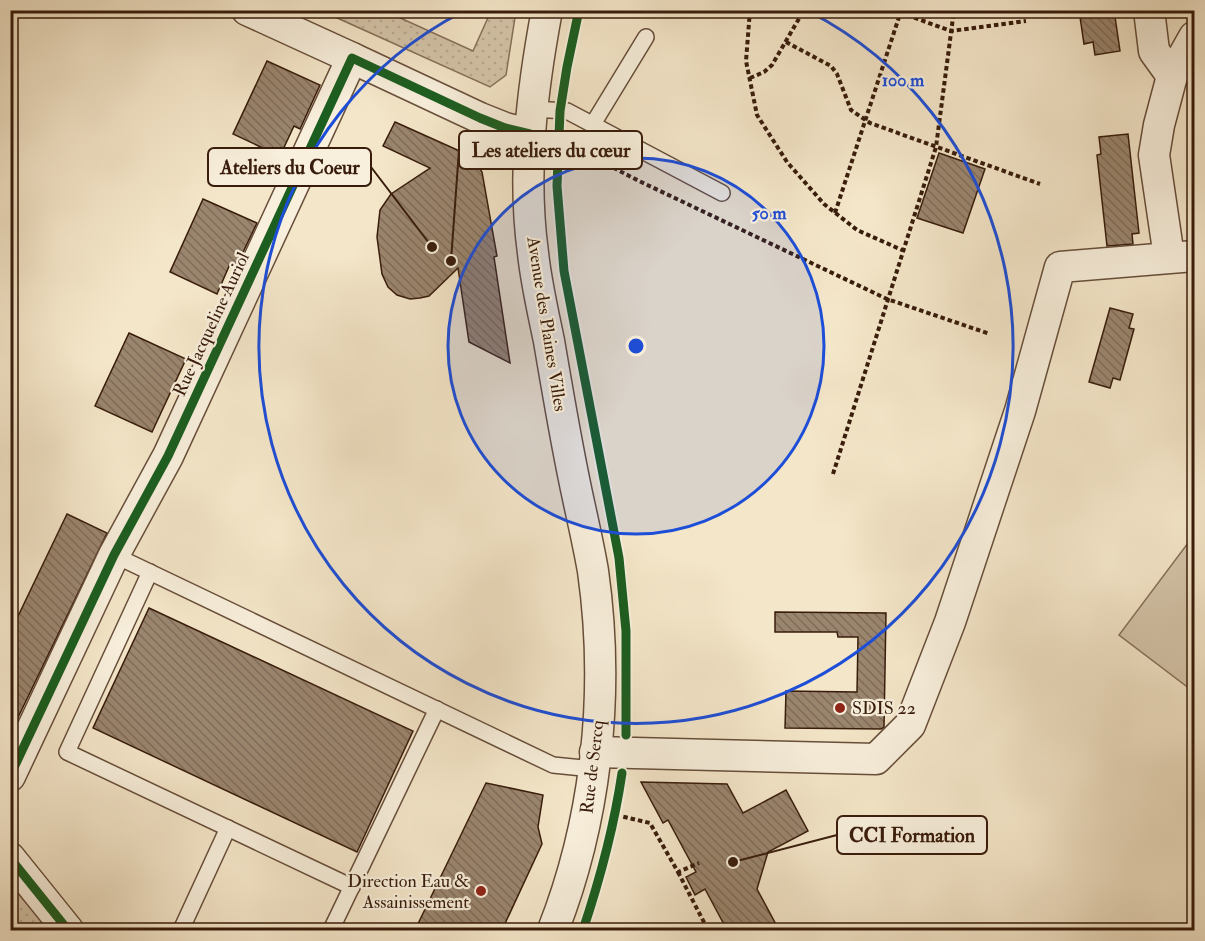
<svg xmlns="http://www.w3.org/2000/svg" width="1205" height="941" font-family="'IM FELL Double Pica',serif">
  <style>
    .grass { fill: url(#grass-dots); stroke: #86705a; stroke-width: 1.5 }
    .pitch { fill: #d4c4a9; stroke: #86705a; stroke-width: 1.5 }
    .building { fill: url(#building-back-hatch); stroke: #381c0b; stroke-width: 1.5 }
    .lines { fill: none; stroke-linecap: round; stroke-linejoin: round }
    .lane-casing { stroke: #674e3a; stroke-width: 18 }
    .street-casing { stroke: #674e3a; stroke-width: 33 }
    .path { stroke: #381c0b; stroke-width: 4; stroke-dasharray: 4.5 3; stroke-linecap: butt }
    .lane { stroke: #f8efdc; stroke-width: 15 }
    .street { stroke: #f8efdc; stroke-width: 30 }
    .cycleway-casing { stroke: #f8efdc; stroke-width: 13 }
    .cycleway { stroke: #1b5e20; stroke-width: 9 }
    .ring { fill: none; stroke: #1d4ed8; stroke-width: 3 }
    .poi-dot { fill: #8f2418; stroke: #f8efdc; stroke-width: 2 }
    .labels { text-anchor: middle; stroke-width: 4.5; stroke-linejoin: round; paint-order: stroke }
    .street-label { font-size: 18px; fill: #381c0b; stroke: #f8efdc }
    .poi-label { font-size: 18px; fill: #381c0b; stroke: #f8efdc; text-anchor: start }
    .centre { fill: #1d4ed8; stroke: #f8efdc; stroke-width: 3 }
    .ring-label { font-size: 18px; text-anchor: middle; font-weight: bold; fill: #1d4ed8; stroke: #f8efdc; stroke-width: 4.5; stroke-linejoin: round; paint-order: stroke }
    .leader { fill: none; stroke: #381c0b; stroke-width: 2 }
    .callout-dot { fill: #381c0b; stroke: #f8efdc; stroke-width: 2 }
    .callout { fill: #f8efdc; stroke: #381c0b; stroke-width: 2 }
    .callout-label { font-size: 20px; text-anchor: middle; font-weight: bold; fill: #381c0b }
  </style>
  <defs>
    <pattern id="grass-dots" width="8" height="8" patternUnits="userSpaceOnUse" patternTransform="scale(1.5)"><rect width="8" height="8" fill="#d4c4a9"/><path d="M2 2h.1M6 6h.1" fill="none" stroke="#b7a890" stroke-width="1.8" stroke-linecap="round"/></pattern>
    <pattern id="building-back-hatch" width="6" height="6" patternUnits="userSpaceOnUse" patternTransform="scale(1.5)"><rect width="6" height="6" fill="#9a856e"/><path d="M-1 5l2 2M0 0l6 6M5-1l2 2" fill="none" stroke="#7f6c59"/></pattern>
  </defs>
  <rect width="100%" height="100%" fill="#f4e6c9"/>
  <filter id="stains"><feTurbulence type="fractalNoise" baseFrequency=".00333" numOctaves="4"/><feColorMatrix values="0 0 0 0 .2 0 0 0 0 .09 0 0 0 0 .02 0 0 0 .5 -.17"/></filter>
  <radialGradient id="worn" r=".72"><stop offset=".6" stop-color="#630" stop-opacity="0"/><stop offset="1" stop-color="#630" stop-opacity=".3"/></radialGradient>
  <g class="grass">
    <polygon points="327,10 385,11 473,51 491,11 516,11 506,75 490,87 324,12"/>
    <polygon points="11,871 53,930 11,930"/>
  </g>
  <polygon class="pitch" points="1194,535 1194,692 1119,635"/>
  <g class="building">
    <polygon points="1079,10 1114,10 1120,51 1095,55 1093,42 1084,44"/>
    <polygon points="267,61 320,85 300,129 294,126 280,156 233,134"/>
    <polygon points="395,122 464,153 472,158 482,172 497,256 494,257 510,363 469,342 458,268 429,296 420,298 410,299 397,295 388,287 382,274 377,237 380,210 391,194 430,168 383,146"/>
    <polygon points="1128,134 1139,233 1132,234 1133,244 1107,246 1097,155 1101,154 1099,137"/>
    <polygon points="939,153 985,169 963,233 917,218"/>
    <polygon points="203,199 257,223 236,267 230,264 217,294 170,272"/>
    <polygon points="1110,308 1133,314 1129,328 1134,329 1120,380 1113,378 1110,388 1089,382"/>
    <polygon points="129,333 186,359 152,432 95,406"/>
    <polygon points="67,514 107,533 10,734 10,633"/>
    <polygon points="149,608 413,731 357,852 93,728"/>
    <polygon points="775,612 886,613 884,727 881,729 785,728 786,691 857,692 858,637 838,637 837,632 775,632"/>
    <polygon points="641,782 727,784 743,813 786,790 808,831 768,852 757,889 779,930 727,930 705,889 695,895 686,877 696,872 668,820 663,823"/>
    <polygon points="486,783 543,795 538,827 542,844 502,930 415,930"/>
  </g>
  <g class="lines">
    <g class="lane-casing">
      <g id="lane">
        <polyline points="532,109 567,111 722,193"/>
        <polyline points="593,124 646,37"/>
        <polyline points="114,555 553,765 593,769"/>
        <polyline points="150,572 67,752 352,887"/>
        <polyline points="181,930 228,828"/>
        <polyline points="331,930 437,709"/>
      </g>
    </g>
    <g class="street-casing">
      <g id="street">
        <polyline points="247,10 352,58"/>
        <path d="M547 10C532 90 522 172 533 253 536 282 543 312 549 341 557 388 565 436 575 484 581 513 588 542 593 571 610 691 597 818 553 930"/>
        <polyline points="1149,10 1154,51 1172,76"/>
        <polyline points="1169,257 1154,155 1159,125 1172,76 1194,37"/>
        <polyline points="595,752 876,759 910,725 950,622 1020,411 1060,267 1194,256"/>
        <polyline points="10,776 114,555 168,456 352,58 480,118 505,128 530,134"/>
        <polyline points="10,858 68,930"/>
      </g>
    </g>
    <g class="path">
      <polyline points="750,10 746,61 757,115 787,162 824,204 857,230 902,250"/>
      <polyline points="893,10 951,31 1026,21"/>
      <polyline points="786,42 831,66 837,74 851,110 870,123 1040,184"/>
      <polyline points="750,78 764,72 772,65 804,10"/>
      <polyline points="558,147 577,149 639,181 887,299 990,334"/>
      <polyline points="835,213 900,14 904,10"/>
      <polyline points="833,474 936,147 954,10"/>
      <polyline points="616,815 650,823 678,872 699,863"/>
      <polyline points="678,872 708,930"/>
    </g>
    <use href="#lane" class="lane"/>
    <use href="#street" class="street"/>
    <g class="cycleway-casing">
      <g id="cycleway">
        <polyline points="579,10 567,67 560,111 557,186 564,271 619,558 626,631 626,735"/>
        <polyline points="10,776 114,555 168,456 352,58 480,118 505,128 530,134"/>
        <polyline points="10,858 68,930"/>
        <path d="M583 930C600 879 614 827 622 773"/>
      </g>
    </g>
    <use href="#cycleway" class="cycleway"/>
  </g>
  <circle cx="636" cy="346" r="188" fill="#1d4ed8" fill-opacity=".12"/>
  <g class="ring">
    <circle cx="636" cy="346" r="188"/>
    <path d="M810 12A377 377 0 1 1 462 12"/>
  </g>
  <g class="poi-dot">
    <circle cx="840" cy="708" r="6"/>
    <circle cx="481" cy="891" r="6"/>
  </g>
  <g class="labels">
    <g class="street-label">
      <text transform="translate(211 324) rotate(-65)" y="6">Rue Jacqueline Auriol</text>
      <text transform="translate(547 324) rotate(81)" y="6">Avenue des Plaines Villes</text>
      <text transform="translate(592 767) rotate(-83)" y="6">Rue de Sercq</text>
    </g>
    <g class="poi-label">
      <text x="852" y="714">SDIS 22</text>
      <text x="469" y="887" text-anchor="end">Direction Eau &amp;<tspan x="469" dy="21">Assainissement</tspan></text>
    </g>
  </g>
  <circle cx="636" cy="346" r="9" class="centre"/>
  <g class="ring-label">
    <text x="903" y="86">100 m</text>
    <text x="769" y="219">50 m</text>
  </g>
  <path class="leader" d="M451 261L459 150M432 247L371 167M733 862L837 835"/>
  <g class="callout-dot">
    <circle cx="451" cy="261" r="6"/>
    <circle cx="432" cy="247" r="6"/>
    <circle cx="733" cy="862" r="6"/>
  </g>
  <g class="callout">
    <rect x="459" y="131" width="183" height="38" rx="6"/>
    <rect x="208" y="148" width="163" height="38" rx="6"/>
    <rect x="837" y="816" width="150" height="38" rx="6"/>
  </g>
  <g class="callout-label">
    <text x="551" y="157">Les ateliers du cœur</text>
    <text x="290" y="174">Ateliers du Coeur</text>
    <text x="912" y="842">CCI Formation</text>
  </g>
  <rect width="1205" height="941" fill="none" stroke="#f4e6c9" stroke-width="36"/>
  <rect x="12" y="12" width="1181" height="917" fill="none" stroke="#381c0b" stroke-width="3"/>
  <rect x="18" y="18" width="1169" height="905" fill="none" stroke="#381c0b" stroke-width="1.5"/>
  <rect width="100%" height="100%" filter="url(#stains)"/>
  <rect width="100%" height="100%" fill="url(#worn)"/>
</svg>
